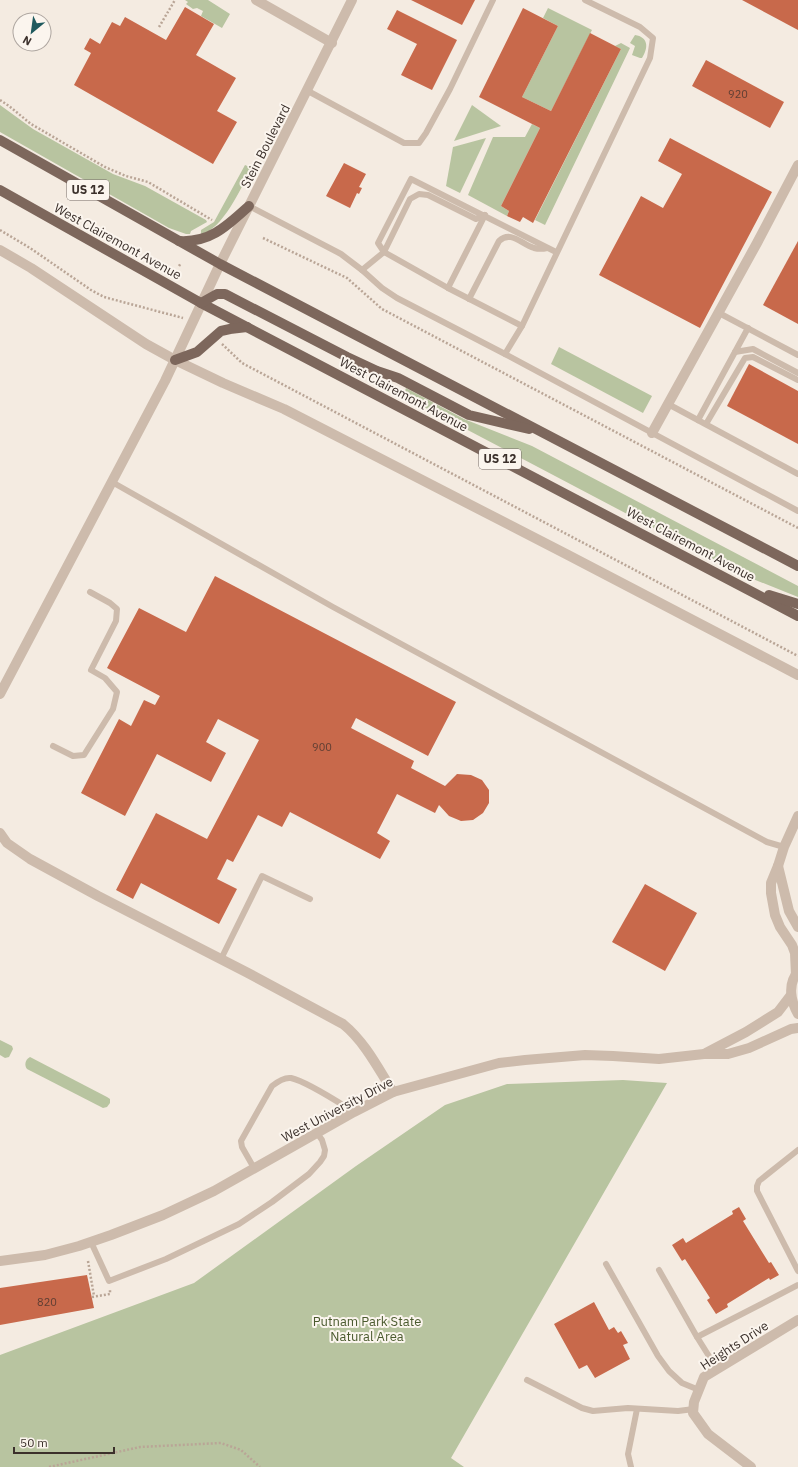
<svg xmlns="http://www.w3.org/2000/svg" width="798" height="1467" font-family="'IBM Plex Sans',sans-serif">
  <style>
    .green { fill: #b8c4a0 }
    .building { fill: #c8694b }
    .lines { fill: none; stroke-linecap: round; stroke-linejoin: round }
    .path { stroke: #b9a596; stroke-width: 2.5; stroke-dasharray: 2 2; stroke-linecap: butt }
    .service { stroke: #cdbbac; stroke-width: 6 }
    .minor { stroke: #cdbbac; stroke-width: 10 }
    .primary { stroke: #7d675c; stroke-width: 10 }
    .labels { text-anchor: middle; stroke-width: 4; stroke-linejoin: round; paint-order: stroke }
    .number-label { font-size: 11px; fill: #5e3e33 }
    .shield { fill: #fbf5ee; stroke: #756b66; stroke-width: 1 }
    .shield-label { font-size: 12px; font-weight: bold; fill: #3b302b }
    .street-label { font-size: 13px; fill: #3b302b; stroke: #fbf5ee }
    .park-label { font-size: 13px; fill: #4a5a2e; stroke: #fbf5ee }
  </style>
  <rect width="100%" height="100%" fill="#f4ebe1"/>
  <g class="green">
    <polygon points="185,0 208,0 230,14 222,28 201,16 203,11 197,8 193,9 186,4 188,2"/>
    <polygon points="548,8 592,30 551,111 522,97 558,26 543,18"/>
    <path d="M635 35C648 37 649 47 642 58H640L632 55 635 46 630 43Z"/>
    <polygon points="621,43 630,48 545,225 535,220 621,49 615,46"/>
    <polygon points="0,105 33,129 113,174 145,186 206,220 207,222 191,231 190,234 186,234 169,228 0,132"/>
    <polygon points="472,105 501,126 454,141"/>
    <polygon points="532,124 540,128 501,206 509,211 507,216 468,195 493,137 525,137"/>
    <polygon points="486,138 460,193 446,186 453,147"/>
    <path d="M245 165 252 168C241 187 223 230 201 234V230L214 222Z"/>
    <polygon points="559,347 652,396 643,413 551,364"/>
    <polygon points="406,388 464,419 532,446 798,586 798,597 743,575 403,396"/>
    <polygon points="0,1040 12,1046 13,1049 9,1057 5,1058 0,1055"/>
    <path d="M30 1057 107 1097 110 1099V1103L107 1107 103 1108 27 1069C24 1065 25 1060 30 1057Z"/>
    <polygon points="623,1080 667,1083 451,1458 464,1467 0,1467 0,1355 194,1283 356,1166 445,1105 507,1084"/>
  </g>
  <g class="building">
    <polygon points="411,0 475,0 462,25"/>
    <polygon points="742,0 798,0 798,30"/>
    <polygon points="185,7 214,24 196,55 236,78 217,111 237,122 213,164 74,85 91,53 84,49 90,38 100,44 112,22 120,26 125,17 166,40"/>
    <polygon points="523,8 558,26 522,97 551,111 590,33 621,49 533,223 523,217 520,222 507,216 509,211 501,206 540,128 479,97"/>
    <polygon points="397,10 457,40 432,90 401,75 417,44 387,29"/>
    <polygon points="706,60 784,102 770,128 692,86"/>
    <polygon points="670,138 772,192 700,328 599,275 641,196 663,208 682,174 658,161"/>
    <polygon points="344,163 366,174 359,187 362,188 359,194 357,193 350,208 326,196"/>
    <polygon points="798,241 798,324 763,305"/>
    <polygon points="749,364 798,391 798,444 727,406"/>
    <polygon points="215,576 456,702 428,756 356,718 351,728 414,761 411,768 445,786 457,774 471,775 482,780 489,790 489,803 483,813 473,820 461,821 449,816 439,805 435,813 397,794 377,833 390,841 380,859 290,812 282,827 258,815 233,862 227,859 217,879 237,889 219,924 141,883 133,899 116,890 156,813 207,839 259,740 218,719 206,742 226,753 211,782 157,754 125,816 81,793 119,719 131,726 144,700 155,705 160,696 107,668 139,608 186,632"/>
    <polygon points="645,884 697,913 665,971 612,942"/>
    <polygon points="739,1207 746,1219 743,1221 769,1263 771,1262 779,1275 770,1280 769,1278 727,1304 728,1307 716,1314 707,1300 710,1298 685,1259 682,1261 672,1245 683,1238 686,1243 733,1214 732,1211"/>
    <polygon points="87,1275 94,1308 0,1325 0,1288"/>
    <polygon points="594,1302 609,1330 614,1327 618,1333 621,1331 628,1343 623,1345 630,1359 595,1378 587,1365 579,1369 554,1324"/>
  </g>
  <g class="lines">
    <g class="path">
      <polyline points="159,27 175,0"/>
      <polyline points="0,100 9,106 31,124 105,167 126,176 148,182 212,220"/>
      <polyline points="0,230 30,248 91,290 104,297 183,318"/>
      <polyline points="263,238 347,278 382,309 798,528"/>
      <polyline points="179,266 181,263"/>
      <polyline points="222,344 242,363 798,656"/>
      <polyline points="88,1261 94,1296"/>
      <polyline points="92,1297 110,1294 110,1289"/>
      <polyline points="49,1467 140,1447 221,1443 241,1450 260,1467"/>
    </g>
    <g class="service">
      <polyline points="308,91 404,143 419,143 426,133 450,89 493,0"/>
      <polyline points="249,206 341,254 362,270 382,288 397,298 505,354 798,511"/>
      <polyline points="485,215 476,219 428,195 419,194 410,199 384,252 378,243 411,179 556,252"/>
      <polyline points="362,270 384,252 448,288 522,326"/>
      <polyline points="448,288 485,215"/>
      <path d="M469 299 499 241C511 230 521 244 534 248 538 249 543 249 547 248"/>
      <polyline points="719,313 798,355"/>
      <polyline points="735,352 753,349 798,373"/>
      <polyline points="505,354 522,326 650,58 653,38 640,27 585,0"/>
      <polyline points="668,404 798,474"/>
      <polyline points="698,420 748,328"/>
      <polyline points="706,424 745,358 753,357 798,380"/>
      <polyline points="112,482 333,607 767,842 784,847"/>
      <polyline points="53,746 73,756 84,755 113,709 117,692 105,678 91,670 116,621 117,609 110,603 90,592"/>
      <polyline points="221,959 262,876 310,899"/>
      <polyline points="798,1150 759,1181 757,1186 757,1191 798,1271"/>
      <path d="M254 1168 242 1147 241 1141 272 1086C277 1082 284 1077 291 1078 308 1082 338 1102 354 1112"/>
      <polyline points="91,1242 109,1281 166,1259 239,1224 272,1202 309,1174 320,1162 324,1156 325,1150 322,1140 317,1133"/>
      <polyline points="606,1264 658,1356 669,1371 682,1383 699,1390"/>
      <polyline points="659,1270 697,1337 717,1369"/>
      <polyline points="697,1337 798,1285"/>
      <polyline points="527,1380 582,1408 593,1411 628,1408 678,1411 694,1409"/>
      <polyline points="631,1467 628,1454 637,1409"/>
    </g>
    <g class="minor">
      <polyline points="256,0 332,43"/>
      <polyline points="0,250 31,268 146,344 175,360 223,383 284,409 568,555 798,675"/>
      <polyline points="652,433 757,243 798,165"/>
      <polyline points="0,694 165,381 220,264 352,0"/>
      <path d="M0 833 7 843 30 859 98 896 248 973 343 1024C365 1042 378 1068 393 1092"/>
      <polyline points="778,866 789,911 798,927"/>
      <path d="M798 972C787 984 791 1002 798 1014"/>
      <polyline points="796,975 795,953 792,945 780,927 775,915 771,893 771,883 778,866 784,847 798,816"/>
      <polyline points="706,1053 746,1032 778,1012 791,995"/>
      <polyline points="0,1261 45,1255 79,1246 111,1235 163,1215 214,1191 354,1112 393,1092 499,1063 525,1060 585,1055 613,1056 659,1059 704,1054 728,1054 749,1048 791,1029 798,1028"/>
      <polyline points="751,1467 708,1434 693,1413 694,1402 704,1377 798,1320"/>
    </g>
    <g class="primary">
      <polyline points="0,140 220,264 798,566"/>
      <polyline points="0,190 201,303 798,616"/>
      <path d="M179 241C210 243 227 226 249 206"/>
      <polyline points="201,303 217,294 225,294 347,357 377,371 398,378 469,415 529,429"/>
      <polyline points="175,360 197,352 221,331 230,329 247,327"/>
      <polyline points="769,595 798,604"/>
    </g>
  </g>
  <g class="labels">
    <g class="number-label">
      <text x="738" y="98">920</text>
      <text x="322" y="751">900</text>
      <text x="47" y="1306">820</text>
    </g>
    <g class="shield">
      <rect x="67" y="180" width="42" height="20" rx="3"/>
      <rect x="479" y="449" width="42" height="20" rx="3"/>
    </g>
    <g class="shield-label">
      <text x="88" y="194">US 12</text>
      <text x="500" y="463">US 12</text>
    </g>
    <g class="street-label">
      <text transform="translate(265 146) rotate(-63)" y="5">Stein Boulevard</text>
      <text transform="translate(118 241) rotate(29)" y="5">West Clairemont Avenue</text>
      <text transform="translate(404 394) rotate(28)" y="5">West Clairemont Avenue</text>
      <text transform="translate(691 544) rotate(28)" y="5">West Clairemont Avenue</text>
      <text transform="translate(337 1109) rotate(-28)" y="5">West University Drive</text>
      <text transform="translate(734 1345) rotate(-33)" y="5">Heights Drive</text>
    </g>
    <g class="park-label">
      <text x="367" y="1326">Putnam Park State<tspan x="367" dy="15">Natural Area</tspan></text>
    </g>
  </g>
  <g transform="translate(32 32) rotate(209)"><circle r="19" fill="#fbf5ee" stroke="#aea6a0"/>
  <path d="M0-3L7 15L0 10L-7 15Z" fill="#1f5a5e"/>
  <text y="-6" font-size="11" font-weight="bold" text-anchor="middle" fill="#3b302b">N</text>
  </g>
  <path d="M14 1447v6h100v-6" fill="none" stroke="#3b302b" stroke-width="2"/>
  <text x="20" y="1447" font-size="12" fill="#3b302b" stroke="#fbf5ee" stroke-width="3" paint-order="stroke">50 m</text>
</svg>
